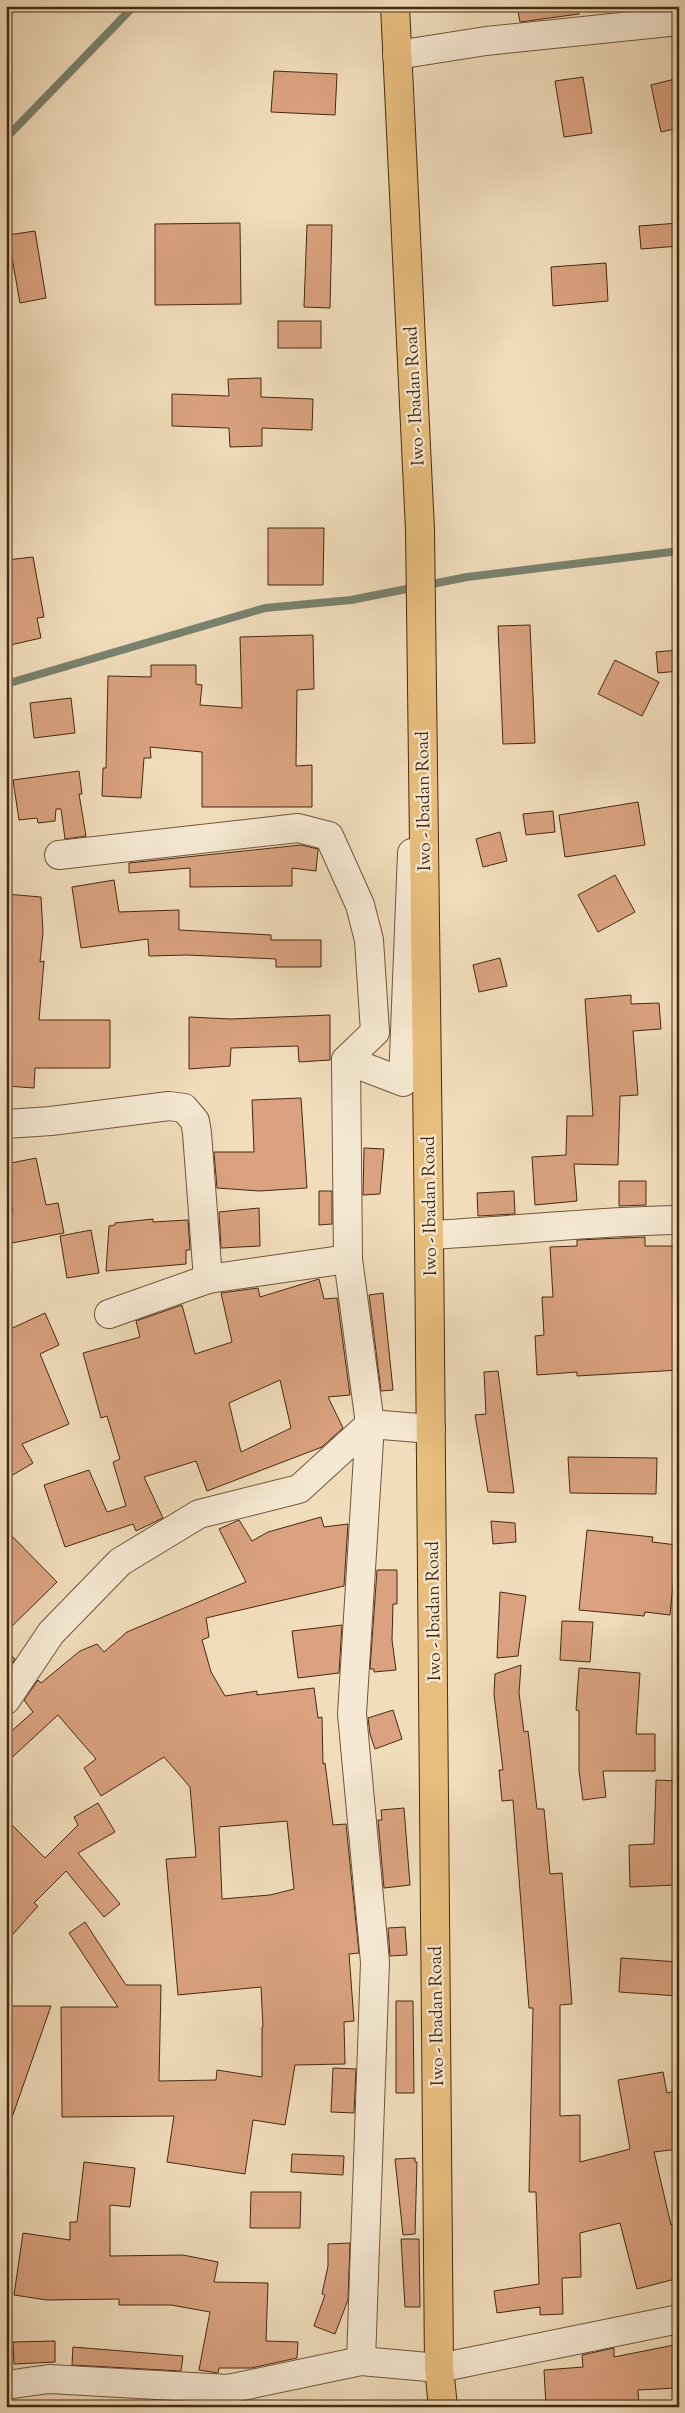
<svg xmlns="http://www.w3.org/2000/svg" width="685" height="2413" font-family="'Sorts Mill Goudy',serif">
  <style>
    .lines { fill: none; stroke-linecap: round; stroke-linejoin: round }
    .stream { stroke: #79826e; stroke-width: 8 }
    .building { fill: #daa280; stroke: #462910; fill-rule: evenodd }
    .minor-casing { stroke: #71563b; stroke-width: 30 }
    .major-casing { stroke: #462910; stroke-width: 30 }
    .minor { stroke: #f6e9d3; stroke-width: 28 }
    .major { stroke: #e8be7e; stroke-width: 28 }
    .labels { text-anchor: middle; stroke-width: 4.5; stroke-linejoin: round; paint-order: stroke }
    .street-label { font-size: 18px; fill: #462910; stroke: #f6e9d3 }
  </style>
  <rect width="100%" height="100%" fill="#f1ddbc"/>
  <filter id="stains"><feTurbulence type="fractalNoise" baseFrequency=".004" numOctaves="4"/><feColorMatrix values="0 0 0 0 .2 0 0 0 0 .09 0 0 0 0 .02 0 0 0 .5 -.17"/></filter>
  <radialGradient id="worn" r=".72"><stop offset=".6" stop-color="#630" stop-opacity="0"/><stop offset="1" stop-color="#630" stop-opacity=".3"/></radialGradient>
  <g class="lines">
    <g class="stream">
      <polyline points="6,138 134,6"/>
      <polyline points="6,684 265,608 351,600 467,577 679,551"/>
    </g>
  </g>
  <g class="building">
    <polygon points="517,6 578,6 579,14 520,22"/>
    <polygon points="274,71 337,74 335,115 271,112"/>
    <polygon points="583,77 592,133 564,137 555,81"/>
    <polygon points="679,78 679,128 661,132 651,85"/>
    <polygon points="240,223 241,304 155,305 155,224"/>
    <polygon points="679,223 679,246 641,249 639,226"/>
    <polygon points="307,225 332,225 330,308 304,307"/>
    <polygon points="35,231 46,298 20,303 8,235"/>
    <polygon points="606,263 608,301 553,306 551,267"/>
    <rect x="278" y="321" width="43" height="27"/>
    <polygon points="261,378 261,397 313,399 312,430 262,428 262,446 230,447 229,428 172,426 172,394 229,396 228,379"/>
    <polygon points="268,528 324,528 323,585 268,585"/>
    <polygon points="33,557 44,617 37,618 41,638 6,646 6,560"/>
    <polygon points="530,625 535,743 503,744 498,626"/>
    <polygon points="313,635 314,689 297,690 296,766 312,765 312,807 202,807 202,752 150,747 151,758 144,758 141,798 102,796 103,768 106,768 108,676 151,677 151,665 196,665 196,684 202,685 200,705 242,708 240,637"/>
    <polygon points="679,650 679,671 658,673 656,652"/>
    <polygon points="615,660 659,682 642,716 598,694"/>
    <polygon points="71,698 75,733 34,738 30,703"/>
    <polygon points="79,771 82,794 79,794 86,836 65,839 61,809 56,809 55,821 38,823 37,818 19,820 13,780"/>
    <polygon points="638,802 645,845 565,857 559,815"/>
    <polygon points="553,811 555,832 526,835 523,814"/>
    <polygon points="500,832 507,861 483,867 476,839"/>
    <polygon points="301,845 318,849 316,871 292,868 292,886 190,887 190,868 129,873 129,863"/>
    <polygon points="615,875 635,912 598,932 578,895"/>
    <polygon points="114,880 119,912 179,910 179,930 271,935 271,940 321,940 321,967 276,967 276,959 187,955 149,956 148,939 81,948 72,887"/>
    <polygon points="6,894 41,897 43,932 40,962 44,961 39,1020 110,1020 110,1068 35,1068 34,1088 6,1086"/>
    <polygon points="500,958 507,986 479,992 473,965"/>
    <polygon points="631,995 631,1004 659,1003 661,1029 633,1031 638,1095 620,1096 618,1165 574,1164 577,1201 535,1205 532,1157 566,1155 567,1116 593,1116 585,999"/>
    <polygon points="330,1015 330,1060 299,1062 298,1046 231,1048 230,1066 189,1069 189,1017 231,1019"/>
    <polygon points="301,1098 307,1188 259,1191 217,1188 214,1152 254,1152 252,1100"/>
    <polygon points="364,1148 384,1149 380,1194 363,1195"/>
    <polygon points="36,1158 46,1205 58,1203 64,1233 12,1243 6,1214 13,1212 6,1179 6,1164"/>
    <polygon points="619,1181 646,1181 646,1205 619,1206"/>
    <polygon points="319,1191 332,1191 332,1224 319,1225"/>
    <polygon points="514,1191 515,1214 478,1216 477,1193"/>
    <polygon points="259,1208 260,1246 221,1248 219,1212"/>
    <polygon points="153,1219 153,1222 188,1220 190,1250 186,1250 186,1264 106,1271 109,1226 115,1225 115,1223"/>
    <polygon points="91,1230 99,1273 67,1278 60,1236"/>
    <polygon points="645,1237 645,1246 679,1246 679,1370 577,1376 577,1372 537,1375 535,1336 544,1335 542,1297 553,1297 550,1247 577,1246 577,1240"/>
    <path d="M319 1279 324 1299 337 1298 350 1395 328 1397 343 1428 322 1447 207 1491 196 1461 144 1477 163 1518 136 1531 133 1524 65 1547 44 1485 89 1470 107 1512 126 1506 113 1462 120 1459 107 1416 101 1418 83 1353 140 1337 136 1321 182 1305 195 1354 232 1342 221 1293 258 1288 260 1297ZM280 1380 291 1428 241 1452 229 1403Z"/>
    <polygon points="383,1293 393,1390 381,1391 369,1295"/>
    <polygon points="45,1313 59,1345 40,1354 69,1424 22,1444 33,1463 6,1479 6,1331"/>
    <polygon points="498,1371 514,1493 488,1492 475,1415 486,1414 484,1372"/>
    <polygon points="568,1457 657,1458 656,1494 570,1493"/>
    <path d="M321 1517 324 1527 348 1524 344 1586 206 1618 209 1637 202 1640 211 1672 225 1696 257 1691V1695L314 1688 318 1718 322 1717 323 1764 325 1763 333 1825 346 1824 359 1953 349 1954 354 2021 344 2022 345 2064 295 2065 285 2125 253 2120 245 2174 167 2162 174 2116 62 2117 61 2007H118L69 1933 85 1922 126 1985H161L159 2081 216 2080 217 2070 262 2077V2027H263L261 1987 178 1995 166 1859 196 1857 190 1787 164 1757 101 1796 84 1768 96 1759 58 1715 6 1763V1736L33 1712 24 1700 38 1680 41 1683 80 1651 97 1644 104 1652 127 1632 246 1582 219 1529 239 1520 252 1541 268 1532ZM287 1821 294 1889 270 1895 222 1899 219 1827Z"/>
    <polygon points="491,1521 515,1523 516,1542 493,1544"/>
    <polygon points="6,1530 57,1582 6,1632"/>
    <polygon points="587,1530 653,1537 652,1542 677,1545 670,1615 645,1612 644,1616 579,1610"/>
    <polygon points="377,1570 397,1570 397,1604 393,1604 392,1640 396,1670 374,1672 374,1669 370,1669"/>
    <polygon points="500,1592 526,1596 518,1656 497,1658"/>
    <polygon points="562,1621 593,1622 590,1662 560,1660"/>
    <polygon points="342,1625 339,1673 298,1678 292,1631"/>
    <polygon points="6,1650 15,1659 6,1672"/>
    <polygon points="521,1665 519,1693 524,1732 528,1731 537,1809 544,1809 550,1874 562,1873 572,2004 560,2005 560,2116 580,2115 580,2162 630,2149 618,2080 663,2072 667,2093 679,2090 679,2149 654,2152 671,2225 679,2222 679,2278 637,2289 620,2223 580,2233 581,2277 562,2278 563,2314 540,2315 540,2307 497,2313 494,2291 539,2284 536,2192 529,2192 533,2008 529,2008 513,1800 502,1801 499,1770 503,1770 494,1694 495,1674"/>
    <polygon points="579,1668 640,1673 636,1734 655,1734 655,1771 603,1771 606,1797 583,1800 579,1771 579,1711 576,1710"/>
    <polygon points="393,1710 402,1739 375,1749 370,1734 368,1718"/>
    <polygon points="656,1780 679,1781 679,1827 674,1827 676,1885 630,1887 629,1845 654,1844"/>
    <polygon points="98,1803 115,1832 78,1853 120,1904 104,1917 66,1871 34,1903 38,1906 6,1942 6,1819 45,1858 78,1825 74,1817"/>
    <polygon points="404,1808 410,1885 384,1888 378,1820 382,1820 381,1810"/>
    <polygon points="405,1927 407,1955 390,1956 388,1928"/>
    <polygon points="621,1958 679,1962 679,1996 619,1992"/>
    <polygon points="396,2001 413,2001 414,2093 396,2093"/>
    <polygon points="7,2006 51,2006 9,2126 6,2125"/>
    <polygon points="333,2068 356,2069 354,2113 331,2112"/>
    <polygon points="292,2154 344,2156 343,2175 291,2172"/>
    <polygon points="415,2158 415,2162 417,2162 415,2234 403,2235 395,2159"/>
    <polygon points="84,2162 135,2168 130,2207 110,2205 110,2256 183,2255 218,2262 214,2282 268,2283 266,2341 298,2342 297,2358 251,2368 219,2368 218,2373 199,2370 210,2312 171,2305 119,2305 119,2299 47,2300 14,2295 23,2233 70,2240 70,2222 77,2222"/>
    <polygon points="251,2192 301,2192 300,2228 250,2228"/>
    <polygon points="401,2239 419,2239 420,2307 405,2307"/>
    <polygon points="350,2243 348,2300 335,2334 314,2326 325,2295 322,2294 328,2266 328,2244"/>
    <polygon points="55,2341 55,2362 14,2364 13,2342"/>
    <polygon points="679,2344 679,2367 675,2367 677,2388 638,2390 639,2407 546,2407 544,2370 583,2367 582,2355 614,2348 614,2357"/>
    <polygon points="73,2347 183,2356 181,2371 72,2365"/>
  </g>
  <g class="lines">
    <g class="minor-casing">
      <g id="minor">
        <polyline points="397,55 486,41 679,21"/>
        <polyline points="59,855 298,828 329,836 360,905 369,940 375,1032 346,1060 403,1082 412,853"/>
        <polyline points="346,1060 348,1259 370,1424 352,1714 375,1962 361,2361"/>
        <polyline points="6,1124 51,1121 169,1106 184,1108 195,1121 197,1133 208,1279"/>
        <path d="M429 1235C513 1231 595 1221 679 1220"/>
        <polyline points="109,1314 208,1279 348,1259"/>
        <polyline points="6,1700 51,1633 120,1562 199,1514 299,1489 370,1424 431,1429"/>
        <polyline points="6,2385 49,2379 228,2389 361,2361 439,2368 679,2319"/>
      </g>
    </g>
    <g class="major-casing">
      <polyline id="major" points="395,6 420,530 429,1235 439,2368 443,2407"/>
    </g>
    <use href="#minor" class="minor"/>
    <use href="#major" class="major"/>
  </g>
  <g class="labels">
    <g class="street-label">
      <text transform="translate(414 396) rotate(-93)" y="6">Iwo - Ibadan Road</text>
      <text transform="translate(423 801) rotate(-91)" y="6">Iwo - Ibadan Road</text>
      <text transform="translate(429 1206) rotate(-91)" y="6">Iwo - Ibadan Road</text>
      <text transform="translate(433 1611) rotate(-91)" y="6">Iwo - Ibadan Road</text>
      <text transform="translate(436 2016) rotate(-91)" y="6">Iwo - Ibadan Road</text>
    </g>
  </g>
  <rect width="685" height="2413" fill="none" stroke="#f1ddbc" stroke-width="25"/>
  <rect x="8" y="8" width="670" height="2398" fill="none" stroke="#462910" stroke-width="2.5"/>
  <rect x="12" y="12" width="660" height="2388" fill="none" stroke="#462910"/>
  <rect width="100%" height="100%" filter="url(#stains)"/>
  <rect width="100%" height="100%" fill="url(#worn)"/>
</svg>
